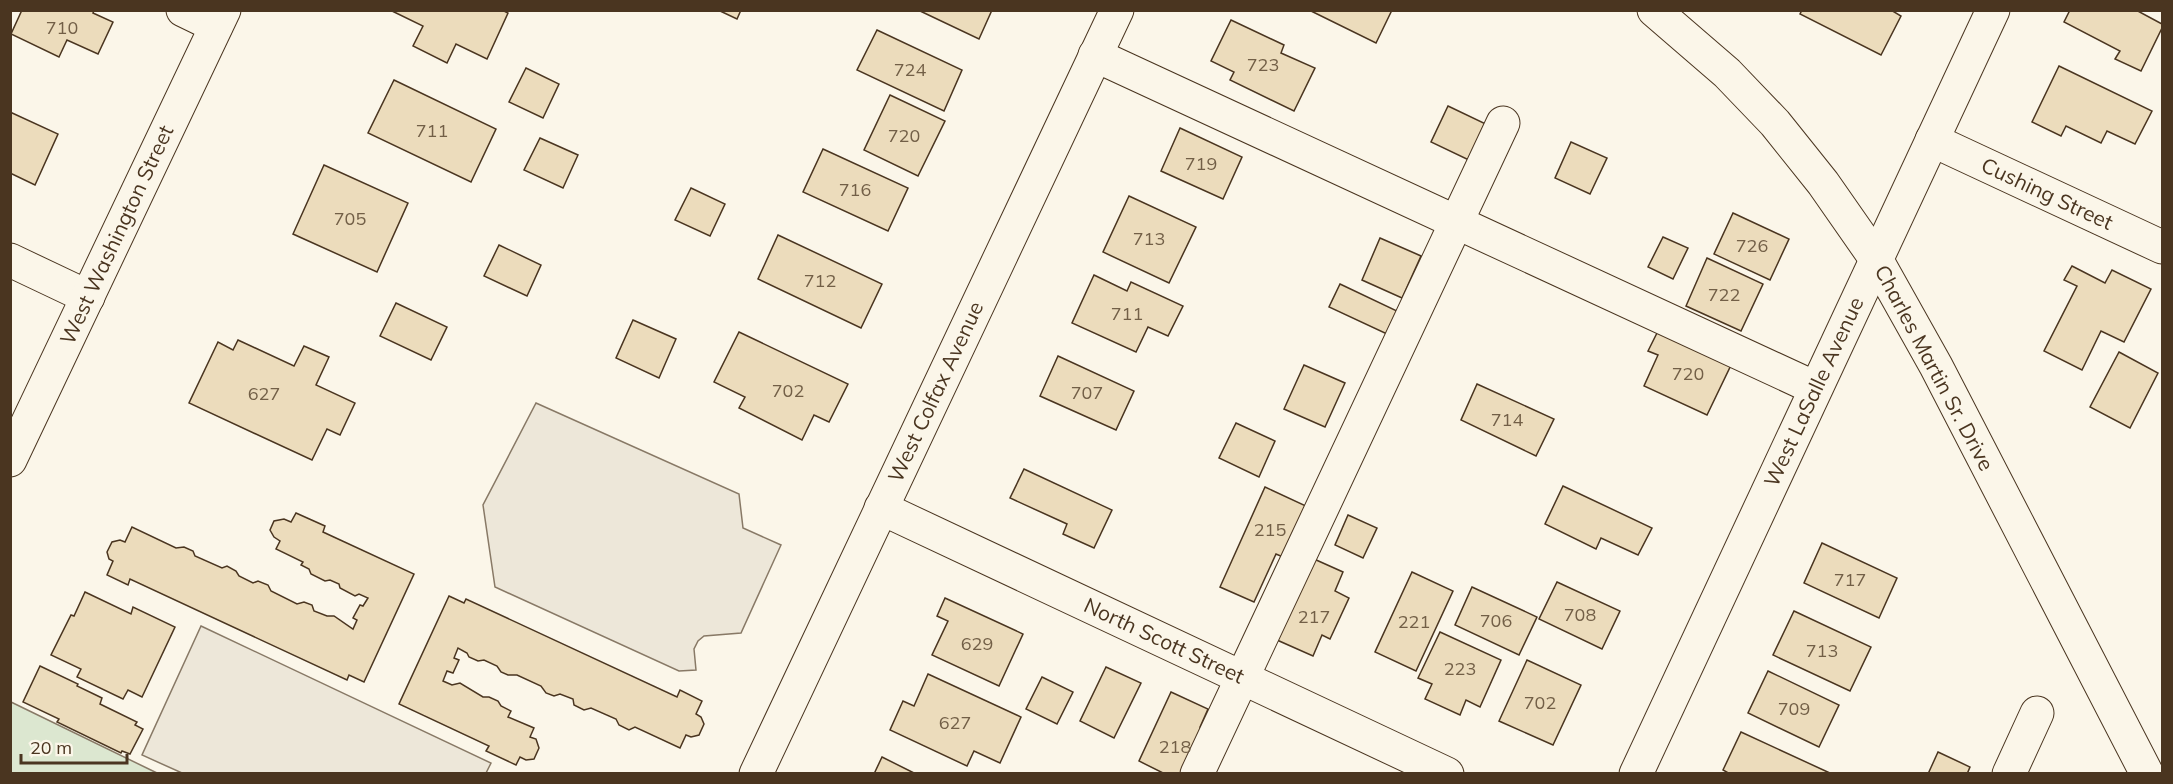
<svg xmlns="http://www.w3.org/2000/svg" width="2173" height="784" font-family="Mulish,sans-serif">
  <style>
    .green { fill: #dce7d0; stroke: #887966; stroke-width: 1.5 }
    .parking { fill: #ede7d9; stroke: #887966; stroke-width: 1.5 }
    .building { fill: #ecdcbc; stroke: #4a3520; stroke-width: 1.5 }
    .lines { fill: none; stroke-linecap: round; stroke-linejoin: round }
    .minor-casing { stroke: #4a3520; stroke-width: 35 }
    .major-casing { stroke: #4a3520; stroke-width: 35 }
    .minor { stroke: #fbf6e9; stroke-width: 33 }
    .major { stroke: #fbf6e9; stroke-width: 33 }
    .labels { text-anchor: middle; stroke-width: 4.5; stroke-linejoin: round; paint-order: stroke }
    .number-label { font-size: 18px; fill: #725f47 }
    .street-label { font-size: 21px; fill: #4a3520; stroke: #fbf6e9 }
  </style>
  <rect width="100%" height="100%" fill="#fbf6e9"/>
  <polygon class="green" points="11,702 157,773 11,773"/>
  <g class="parking">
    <polygon points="536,403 739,494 743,528 781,545 741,633 704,636 698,641 694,649 696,670 679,671 495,587 483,505"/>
    <polygon points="201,626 491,763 486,773 182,773 142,755"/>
  </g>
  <g class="building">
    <polygon points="22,10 94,10 93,13 113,22 98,54 67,40 59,57 11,34"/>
    <polygon points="390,10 502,10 508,13 487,59 456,44 447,63 413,46 423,26"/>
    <polygon points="718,10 741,10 737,19"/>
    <polygon points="918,10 992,10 979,39"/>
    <polygon points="1309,10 1392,10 1376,43"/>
    <polygon points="1802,10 1891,10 1901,16 1881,55 1800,14"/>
    <polygon points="2070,10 2136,10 2162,24 2162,28 2141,71 2115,59 2120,51 2064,22"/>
    <polygon points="1231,20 1284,45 1281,53 1315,68 1294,111 1230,80 1234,72 1211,61"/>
    <polygon points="877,30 962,70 944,111 857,70"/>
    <polygon points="2059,66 2152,111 2135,144 2107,131 2101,143 2066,126 2061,136 2032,122"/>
    <polygon points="526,68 559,84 543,118 509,102"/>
    <polygon points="394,80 496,129 471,182 368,133"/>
    <polygon points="890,95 945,121 918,176 864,150"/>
    <polygon points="1448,106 1490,126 1473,162 1431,142"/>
    <polygon points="10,112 58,134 35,185 10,173"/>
    <polygon points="1180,128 1242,157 1223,199 1161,171"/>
    <polygon points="540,138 578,155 563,188 524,170"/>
    <polygon points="1571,142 1607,158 1590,194 1555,178"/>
    <polygon points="823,149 908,188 888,231 803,192"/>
    <polygon points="324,165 408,203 377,272 293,234"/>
    <polygon points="691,188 725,204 710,236 675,220"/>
    <polygon points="1129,196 1196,227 1169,283 1103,252"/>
    <polygon points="1733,213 1789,239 1770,280 1714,254"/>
    <polygon points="778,235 882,284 861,328 758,279"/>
    <polygon points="1663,237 1688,248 1673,279 1648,267"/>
    <polygon points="1380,238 1421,256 1402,298 1362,280"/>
    <polygon points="499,245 541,265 527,296 484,276"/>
    <polygon points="1707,258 1763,284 1741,331 1686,306"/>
    <polygon points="2072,266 2105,283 2112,270 2151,289 2124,342 2101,331 2082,370 2044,351 2077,286 2064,280"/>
    <polygon points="1094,275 1127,291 1131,282 1183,306 1168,336 1148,327 1136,352 1072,323"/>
    <polygon points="1340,284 1397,311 1387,334 1329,307"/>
    <polygon points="396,303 447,327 431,360 380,336"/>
    <polygon points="633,320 676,339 659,378 616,358"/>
    <polygon points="1659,329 1732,363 1707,415 1644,386 1658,355 1648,351"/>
    <polygon points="739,332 848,384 829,422 814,415 802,440 739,408 745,397 714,382"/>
    <polygon points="238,340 294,366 304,346 329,357 316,385 355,403 340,435 327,429 312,460 189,403 218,342 233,350"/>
    <polygon points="2119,352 2158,373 2130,428 2090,407"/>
    <polygon points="1058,356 1134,391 1116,430 1040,396"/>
    <polygon points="1304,365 1345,383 1325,427 1284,409"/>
    <polygon points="1477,384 1554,419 1536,456 1461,420"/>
    <polygon points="1236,423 1275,441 1259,477 1219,458"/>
    <polygon points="1024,469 1112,510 1094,548 1063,534 1067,524 1010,498"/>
    <polygon points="1563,486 1652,528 1638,555 1601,538 1596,549 1545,524"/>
    <polygon points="1265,487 1306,506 1283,557 1276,554 1254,602 1220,587"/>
    <polygon points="296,513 325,526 323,532 414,574 364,682 349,675 347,680 130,579 128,585 107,575 113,561 109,559 107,552 112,542 120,540 125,542 132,527 176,548 184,547 193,551 195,556 222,568 227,566 236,571 239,576 253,583 258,581 268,585 271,591 297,604 304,602 312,605 314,611 327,616 334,616 353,629 357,620 353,618 360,605 363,606 368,598 359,594 355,596 340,588 339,584 330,580 325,581 311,574 309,569 301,565 303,562 276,549 280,541 274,537 270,530 274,521 284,519 291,522"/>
    <polygon points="1348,515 1377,528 1363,558 1335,545"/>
    <polygon points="1822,543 1897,578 1879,618 1804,583"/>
    <polygon points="1314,559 1343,572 1335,591 1349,598 1330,639 1322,635 1313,656 1277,640"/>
    <polygon points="1412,572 1453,591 1416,671 1375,652"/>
    <polygon points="1557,582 1620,611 1602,649 1539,619"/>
    <polygon points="1472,587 1537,617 1519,655 1455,625"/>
    <polygon points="85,592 131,614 133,607 175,627 142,697 128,690 123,699 77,677 81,669 51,655 71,615 74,616"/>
    <polygon points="449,596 464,603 466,599 677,697 680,690 702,701 696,714 701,717 704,724 699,735 691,737 686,735 680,748 635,727 629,730 619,725 616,719 591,708 584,710 574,705 573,699 560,694 554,696 546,693 541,686 517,675 508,675 501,672 497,666 484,660 478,661 469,657 467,653 458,648 454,658 459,660 453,673 447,671 443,681 452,685 460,683 483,697 489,697 498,701 501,706 511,711 508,717 534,728 530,737 536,739 539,748 534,759 526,760 520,757 516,765 486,751 489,746 399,704"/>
    <polygon points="945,598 1023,634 999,686 932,655 948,621 937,616"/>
    <polygon points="1794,611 1871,647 1850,691 1773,655"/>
    <polygon points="1440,632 1501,660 1480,707 1466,700 1460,715 1425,699 1432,684 1418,678"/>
    <polygon points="1527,660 1581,685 1553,745 1499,721"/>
    <polygon points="40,666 78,684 77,686 102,698 100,704 137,722 135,725 143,729 130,754 122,751 121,753 57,722 59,719 23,702"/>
    <polygon points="1106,667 1141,683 1114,738 1080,721"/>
    <polygon points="1768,671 1839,705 1819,747 1748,713"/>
    <polygon points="928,674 1021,717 1000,763 974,751 967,766 890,730 903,701 914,706"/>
    <polygon points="1042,677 1073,692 1057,724 1026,709"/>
    <polygon points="1171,692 1208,709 1200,727 1211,732 1192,774 1165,774 1139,761"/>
    <polygon points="1741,732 1832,774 1730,774 1723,770"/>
    <polygon points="1938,752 1970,767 1967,774 1928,774"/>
    <polygon points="882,757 916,774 874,774"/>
  </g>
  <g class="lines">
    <g class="minor-casing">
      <g id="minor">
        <polyline points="183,10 216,26"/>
        <polyline points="1095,55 1815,388"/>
        <polyline points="1932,140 2162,247"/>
        <polyline points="10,260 88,297"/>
        <polyline points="10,460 224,10"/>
        <polyline points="881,508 1447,774"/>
        <polyline points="756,774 1117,10"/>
        <polyline points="1197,774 1503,123"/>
        <polyline points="1636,774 1993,10"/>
        <polyline points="2009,774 2037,713"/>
      </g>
    </g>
    <g class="major-casing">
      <polyline id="major" points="1654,10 1727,73 1775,123 1823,183 1876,259 1936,366 2147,774"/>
    </g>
    <use href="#minor" class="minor"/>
    <use href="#major" class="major"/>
  </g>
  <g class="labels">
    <g class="number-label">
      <text x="62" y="34">710</text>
      <text x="1263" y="71">723</text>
      <text x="910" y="76">724</text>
      <text x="432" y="137">711</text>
      <text x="904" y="142">720</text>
      <text x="1201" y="170">719</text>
      <text x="855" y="196">716</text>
      <text x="350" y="225">705</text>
      <text x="1149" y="245">713</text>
      <text x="1752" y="252">726</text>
      <text x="820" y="287">712</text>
      <text x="1724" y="301">722</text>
      <text x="1127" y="320">711</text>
      <text x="1688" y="380">720</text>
      <text x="788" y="397">702</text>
      <text x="1087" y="399">707</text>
      <text x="264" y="400">627</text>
      <text x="1507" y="426">714</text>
      <text x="1270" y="536">215</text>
      <text x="1850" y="586">717</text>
      <text x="1580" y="621">708</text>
      <text x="1314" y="623">217</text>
      <text x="1496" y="627">706</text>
      <text x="1414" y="628">221</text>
      <text x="977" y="650">629</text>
      <text x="1822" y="657">713</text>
      <text x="1460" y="675">223</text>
      <text x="1540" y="709">702</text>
      <text x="1794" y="715">709</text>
      <text x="955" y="729">627</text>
      <text x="1175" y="753">218</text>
    </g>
    <g class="street-label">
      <text transform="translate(2047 194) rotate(25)" y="7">Cushing Street</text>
      <text transform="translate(117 235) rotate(-65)" y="7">West Washington Street</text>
      <text transform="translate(1934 368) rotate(62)" y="7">Charles Martin Sr. Drive</text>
      <text transform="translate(936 392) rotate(-65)" y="7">West Colfax Avenue</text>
      <text transform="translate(1814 392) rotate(-65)" y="7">West LaSalle Avenue</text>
      <text transform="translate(1164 641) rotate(25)" y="7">North Scott Street</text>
    </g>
  </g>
  <rect width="2173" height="784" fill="none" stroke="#4a3520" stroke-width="24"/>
  <path d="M21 754v9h106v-9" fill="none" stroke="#4a3520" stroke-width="3"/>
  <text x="30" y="754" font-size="18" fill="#4a3520" stroke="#fbf6e9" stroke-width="4.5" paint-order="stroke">20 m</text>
</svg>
